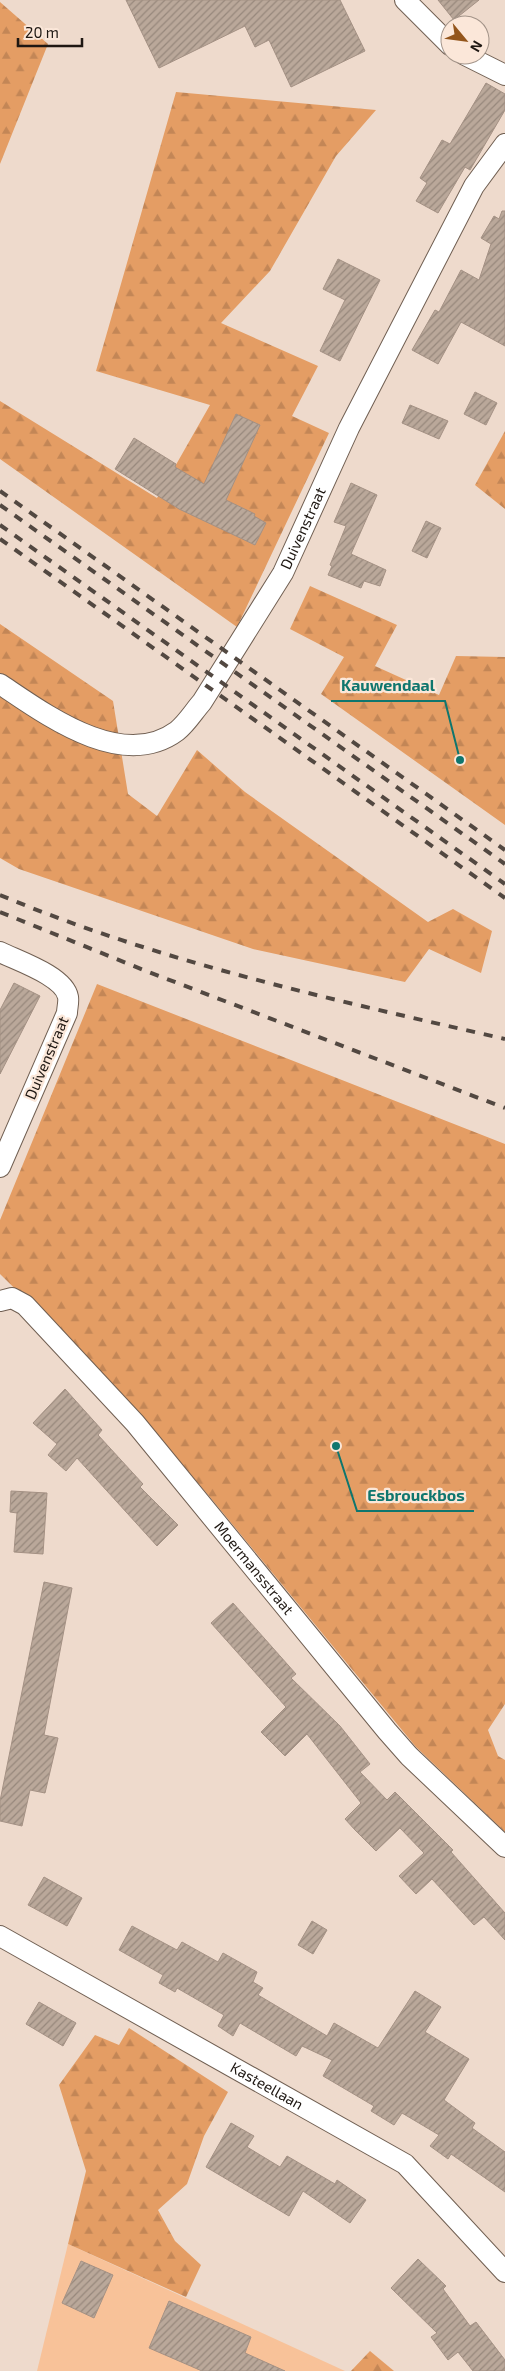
<svg xmlns="http://www.w3.org/2000/svg" width="505" height="2371" font-family="'Exo 2',sans-serif">
  <style>
    .green { fill: #f8c299 }
    .forest { fill: url(#forest-firs) }
    .building { fill: url(#building-hatch); stroke: #a49184 }
    .lines { fill: none; stroke-linecap: round; stroke-linejoin: round }
    .minor-casing { stroke: #705f52; stroke-width: 22 }
    .minor { stroke: #fff; stroke-width: 20 }
    .rail { stroke: #524841; stroke-width: 4; stroke-dasharray: 9 9; stroke-linecap: butt }
    .labels { text-anchor: middle; stroke-width: 4.5; stroke-linejoin: round; paint-order: stroke }
    .street-label { font-size: 15px; fill: #1e1712; stroke: #fbe7d9 }
    .leader { fill: none; stroke: #0f766e; stroke-width: 2 }
    .callout-dot { fill: #0f766e; stroke: #fbe7d9; stroke-width: 2 }
    .callout-label { font-size: 16px; text-anchor: middle; font-weight: bold; fill: #0f766e; stroke: #fbe7d9; stroke-width: 4.5; stroke-linejoin: round; paint-order: stroke }
  </style>
  <defs>
    <pattern id="forest-firs" width="22" height="20" patternUnits="userSpaceOnUse" patternTransform="scale(1.25)"><rect width="22" height="20" fill="#e49d64"/><path d="M5 1l3.5 6h-7zM16 11l3.5 6h-7z" fill="#c38656"/></pattern>
    <pattern id="building-hatch" width="6" height="6" patternUnits="userSpaceOnUse" patternTransform="scale(1.25)"><rect width="6" height="6" fill="#baa89a"/><path d="M-1 1l2-2M0 6l6-6M5 7l2-2" fill="none" stroke="#97887c"/></pattern>
  </defs>
  <rect width="100%" height="100%" fill="#eedacc"/>
  <polygon class="green" points="68,2244 345,2371 37,2371"/>
  <g class="forest">
    <polygon points="0,2 48,44 0,164"/>
    <polygon points="176,92 376,110 336,156 270,271 221,323 318,366 292,416 329,433 237,627 0,459 0,401 157,498 210,405 96,371"/>
    <polygon points="505,431 505,509 475,485"/>
    <polygon points="310,586 397,625 375,666 439,695 456,656 505,657 505,825 321,694 344,657 290,629"/>
    <polygon points="0,624 113,701 128,794 157,816 197,750 245,792 428,922 453,909 492,931 481,973 429,949 405,982 253,949 19,869 0,858"/>
    <polygon points="97,984 505,1144 505,1704 488,1730 498,1756 505,1760 505,1832 416,1747 209,1496 124,1396 0,1274 0,1220"/>
    <polygon points="129,2028 228,2092 204,2136 187,2184 158,2210 175,2241 201,2265 186,2297 68,2244 86,2171 59,2085 95,2035 119,2045"/>
    <polygon points="370,2351 394,2371 351,2371"/>
  </g>
  <g class="building">
    <polygon points="126,0 340,0 365,51 291,87 269,40 255,47 245,26 159,68"/>
    <polygon points="438,0 479,0 454,20"/>
    <polygon points="486,83 505,94 505,110 470,170 465,167 438,213 416,201 427,183 420,178 442,140 450,144"/>
    <polygon points="502,211 505,211 505,346 461,322 438,364 412,350 435,310 439,312 461,270 479,280 491,244 481,238 494,216 499,219"/>
    <polygon points="338,259 380,280 340,361 320,351 345,300 323,289"/>
    <polygon points="475,392 497,403 486,425 464,414"/>
    <polygon points="410,405 448,421 439,439 402,423"/>
    <polygon points="236,414 260,425 226,500 255,514 254,516 266,523 255,545 179,509 115,469 134,438 176,464 175,467 204,484"/>
    <polygon points="351,483 377,495 351,554 386,570 380,586 364,581 361,588 328,575 332,566 330,565 346,526 334,522"/>
    <polygon points="426,521 441,528 427,558 412,551"/>
    <polygon points="14,983 40,996 0,1074 0,1010"/>
    <polygon points="65,1389 102,1430 98,1435 143,1484 140,1487 178,1525 157,1546 77,1458 66,1471 48,1455 57,1444 33,1423"/>
    <polygon points="11,1491 47,1493 43,1554 14,1552 17,1513 10,1512"/>
    <polygon points="44,1582 72,1588 44,1735 58,1738 45,1793 30,1790 22,1826 0,1821 0,1801"/>
    <polygon points="233,1603 296,1674 291,1678 340,1726 370,1764 360,1772 387,1800 395,1792 453,1850 451,1852 505,1913 505,1940 484,1917 474,1925 432,1879 416,1894 399,1876 424,1853 400,1828 376,1851 355,1830 345,1819 361,1803 307,1734 285,1756 261,1732 286,1707 211,1623"/>
    <polygon points="44,1877 82,1898 67,1926 28,1905"/>
    <polygon points="312,1921 327,1930 313,1954 298,1945"/>
    <polygon points="132,1926 177,1950 182,1942 218,1962 223,1953 257,1972 253,1982 263,1988 258,1995 327,2036 334,2023 378,2048 415,1991 441,2007 425,2032 469,2059 444,2100 475,2123 472,2128 505,2152 505,2192 451,2154 448,2159 430,2146 439,2135 402,2113 394,2125 371,2111 374,2106 323,2076 332,2060 302,2046 296,2056 240,2023 233,2036 218,2026 224,2015 177,1988 175,1992 159,1983 163,1975 119,1950"/>
    <polygon points="39,2002 76,2023 63,2046 26,2024"/>
    <polygon points="231,2123 254,2136 247,2147 280,2167 287,2156 335,2184 337,2180 366,2200 350,2223 303,2191 289,2216 206,2167"/>
    <polygon points="418,2259 446,2286 443,2289 470,2326 476,2322 505,2360 505,2371 473,2371 458,2352 448,2360 431,2337 437,2333 391,2288"/>
    <polygon points="81,2261 113,2275 94,2318 62,2303"/>
    <polygon points="169,2301 251,2337 245,2353 285,2371 202,2371 149,2348"/>
  </g>
  <g class="lines">
    <g class="minor-casing">
      <g id="minor">
        <polyline points="405,0 450,45"/>
        <polyline points="465,55 505,75"/>
        <path id="s1" d="M0 684C45 714 122 772 177 731 187 723 194 711 202 702L283 573 349 428 474 186 505 144"/>
        <path d="M0 952C18 961 64 976 68 997 69 1002 67 1008 67 1013L0 1167"/>
        <path id="s2" d="M0 1301 12 1298 25 1305 135 1423 387 1731 409 1756 505 1847"/>
        <path id="s3" d="M0 1936 405 2164 505 2272"/>
      </g>
    </g>
    <use href="#minor" class="minor"/>
    <g class="rail">
      <polyline points="0,491 505,850"/>
      <polyline points="0,505 505,864"/>
      <polyline points="0,525 505,884"/>
      <polyline points="0,539 505,898"/>
      <path d="M0 895C162 963 335 1000 505 1039"/>
      <polyline points="0,912 146,971 505,1108"/>
    </g>
  </g>
  <g class="labels">
    <g class="street-label">
      <text dy="5" stroke="none"><textPath href="#s1" startOffset="435">Duivenstraat</textPath></text>
      <text transform="translate(47 1058) rotate(-67)" y="5">Duivenstraat</text>
      <text dy="5" stroke="none"><textPath href="#s2" startOffset="376">Moermansstraat</textPath></text>
      <text dy="5" stroke="none"><textPath href="#s3" startOffset="306">Kasteellaan</textPath></text>
    </g>
  </g>
  <path class="leader" d="M460 760L445 701H331M336 1446L357 1511H474"/>
  <g class="callout-dot">
    <circle cx="460" cy="760" r="5"/>
    <circle cx="336" cy="1446" r="5"/>
  </g>
  <g class="callout-label">
    <text x="388" y="691">Kauwendaal</text>
    <text x="416" y="1501">Esbrouckbos</text>
  </g>
  <g transform="translate(465 40) rotate(119)"><circle r="24" fill="#fbe7d9" stroke="#a39489"/>
  <path d="M0-4L9 19L0 12L-9 19Z" fill="#93551b"/>
  <text y="-8" font-size="14" font-weight="bold" text-anchor="middle" fill="#1e1712">N</text>
  </g>
  <path d="M18 38v8h64v-8" fill="none" stroke="#1e1712" stroke-width="2.5"/>
  <text x="25" y="38" font-size="15" fill="#1e1712" stroke="#fbe7d9" stroke-width="4" paint-order="stroke">20 m</text>
</svg>
